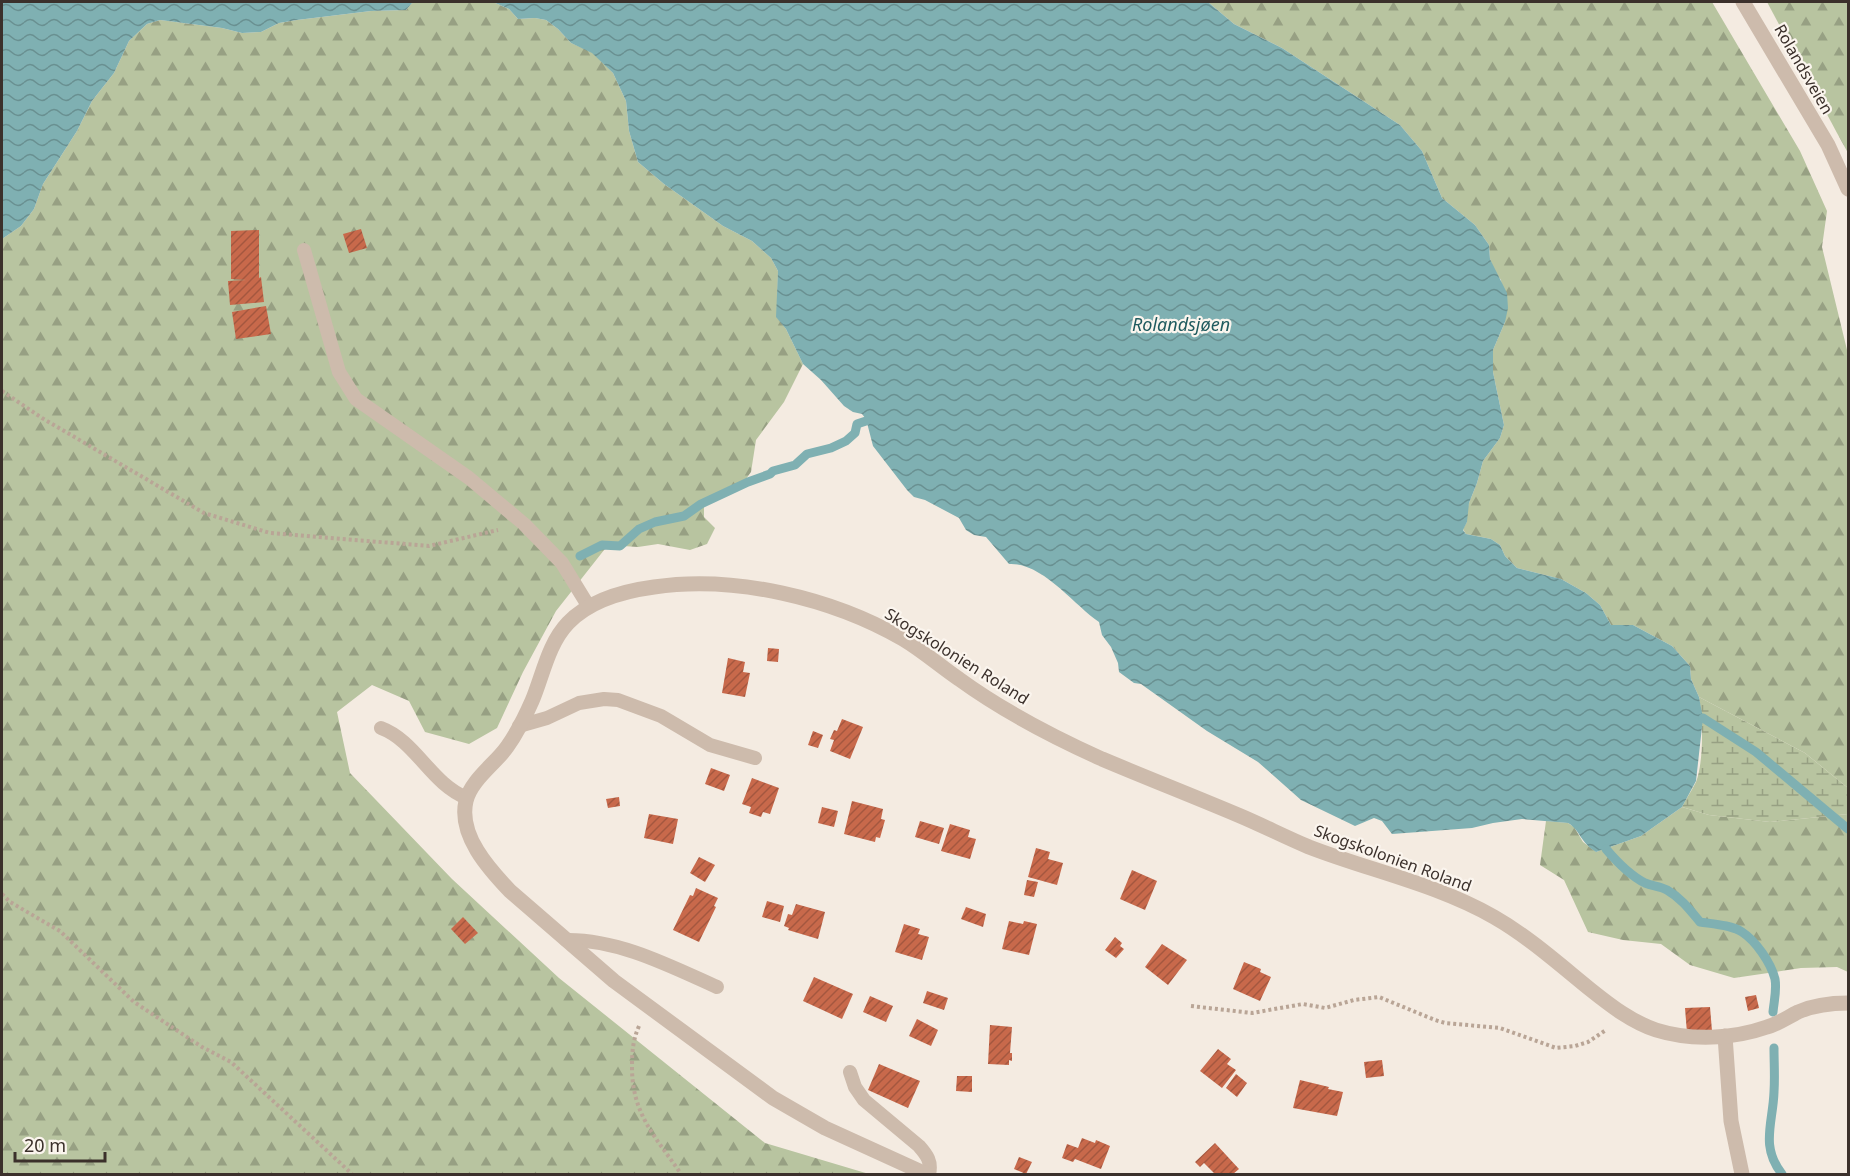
<svg xmlns="http://www.w3.org/2000/svg" width="1850" height="1176" font-family="'Noto Sans',sans-serif">
  <style>
    .forest { fill: url(#forest-firs) }
    .wetland { fill: url(#wetland-marsh) }
    .water { fill: url(#water-waves) }
    .lines { fill: none; stroke-linecap: round; stroke-linejoin: round }
    .stream { stroke: #7fb0b2; stroke-width: 9 }
    .building { fill: url(#building-hatch) }
    .path { stroke: #b9a596; stroke-width: 4; stroke-dasharray: 3 3; stroke-linecap: butt }
    .service { stroke: #cdbbac; stroke-width: 14 }
    .minor { stroke: #cdbbac; stroke-width: 15 }
    .labels { text-anchor: middle; stroke-width: 4.5; stroke-linejoin: round; paint-order: stroke }
    .street-label { font-size: 16px; fill: #3b302b; stroke: #fbf5ee }
    .water-label { font-size: 18px; font-style: italic; fill: #1f5a5e; stroke: #fbf5ee }
  </style>
  <defs>
    <pattern id="forest-firs" width="22" height="20" patternUnits="userSpaceOnUse" patternTransform="scale(1.5)"><rect width="22" height="20" fill="#b8c4a0"/><path d="M5 1l3.5 6h-7zM16 11l3.5 6h-7z" fill="#97a083"/></pattern>
    <pattern id="wetland-marsh" width="20" height="14" patternUnits="userSpaceOnUse" patternTransform="scale(1.5)"><rect width="20" height="14" fill="#b8c4a0"/><path d="M1 5h8M5 5V1M11 12h8M15 12V8" fill="none" stroke="#97a083"/></pattern>
    <pattern id="water-waves" width="16" height="10" patternUnits="userSpaceOnUse" patternTransform="scale(1.5)"><rect width="16" height="10" fill="#7fb0b2"/><path d="M0 5q4-4 8 0t8 0" fill="none" stroke="#699091"/></pattern>
    <pattern id="building-hatch" width="6" height="6" patternUnits="userSpaceOnUse" patternTransform="scale(1.5)"><rect width="6" height="6" fill="#c8694b"/><path d="M-1 1l2-2M0 6l6-6M5 7l2-2" fill="none" stroke="#a4573f"/></pattern>
  </defs>
  <rect width="100%" height="100%" fill="#f4ebe1"/>
  <g class="forest">
    <polygon points="413,2 493,2 509,9 518,19 535,18 546,20 558,29 571,43 592,52 613,73 626,101 629,131 638,162 664,184 723,226 752,241 771,258 778,271 777,317 786,329 803,364 784,402 756,440 751,472 738,490 704,506 704,517 715,528 707,544 690,550 658,544 638,547 608,545 556,611 523,672 497,728 469,744 425,732 409,701 372,685 337,712 350,773 452,879 559,978 765,1143 869,1174 2,1174 2,239 21,226 34,209 43,184 77,131 92,101 114,73 129,41 147,24 160,20 222,28 242,33 261,32 279,23 297,20 371,11 406,10"/>
    <polygon points="1208,2 1712,2 1800,151 1827,211 1822,247 1848,354 1848,788 1805,753 1699,697 1691,679 1690,666 1672,646 1633,625 1611,625 1600,605 1586,593 1561,579 1517,568 1505,556 1500,545 1491,539 1466,534 1463,529 1467,522 1466,513 1469,503 1477,483 1483,461 1500,438 1504,425 1493,372 1493,350 1505,322 1501,280 1494,270 1490,259 1489,245 1475,225 1442,198 1422,151 1400,125 1282,48 1234,24"/>
    <polygon points="1767,2 1848,2 1848,153 1837,133"/>
    <polygon points="1682,807 1709,815 1770,822 1848,814 1848,972 1837,967 1801,968 1734,978 1690,965 1661,944 1623,940 1588,932 1564,880 1540,865 1546,821 1568,823 1574,827 1583,842 1596,852 1641,836"/>
  </g>
  <path class="wetland" d="M1699 697 1805 753 1848 788V814L1770 822 1709 815 1682 807C1686 799 1692 790 1696 782 1704 761 1703 719 1699 697Z"/>
  <g class="water">
    <polygon points="2,2 413,2 406,10 371,11 297,20 279,23 261,32 242,33 222,28 160,20 147,24 129,41 114,73 92,101 77,131 43,184 34,209 21,226 2,239"/>
    <path d="M493 2H1208L1234 24 1282 48 1400 125 1422 151 1442 198 1475 225 1489 245 1490 259 1507 293 1508 308 1505 322 1493 350V372L1504 425 1500 438 1483 461 1477 483 1469 503 1467 522 1463 530 1466 534 1491 539 1500 545 1505 556 1517 568 1561 579 1586 593 1600 605 1611 625H1633L1672 646 1690 666 1691 679 1699 697 1703 718 1696 781 1682 807 1641 836 1596 852C1580 842 1580 830 1568 823L1522 819 1493 823 1472 828 1392 834 1382 821 1374 818 1355 826 1301 800 1258 762 1207 731 1141 684 1134 683 1119 672 1118 663 1111 647 1102 635 1099 622C1074 605 1042 562 1009 564L986 537 974 535 966 530 959 518 925 500 914 497 907 490 873 446 866 419 862 414 853 412 844 406 821 380 803 364 786 329 776 317 778 271 771 258 752 241 723 226 664 184 638 162 629 131 626 101 613 73 592 53 571 43 558 29 546 20 535 18 518 19 509 9Z"/>
  </g>
  <g class="lines">
    <g class="stream">
      <polyline points="580,556 602,545 620,546 639,529 655,522 684,516 701,504 748,482 770,474 773,471 795,465 807,454 831,448 846,441 855,433 857,424 866,421"/>
      <polyline points="1703,718 1756,752 1848,829"/>
      <path d="M1606 849C1617 862 1629 875 1645 883 1652 886 1660 886 1667 890 1681 898 1690 910 1700 922 1713 924 1731 925 1742 932 1756 941 1771 963 1775 979 1777 990 1774 1001 1773 1012"/>
      <path d="M1774 1048C1774 1063 1775 1077 1774 1092 1773 1123 1760 1146 1782 1174"/>
    </g>
  </g>
  <g class="building">
    <polygon points="361,229 367,248 349,253 343,234"/>
    <polygon points="259,230 259,278 261,277 264,302 230,305 228,281 246,280 231,279 231,231"/>
    <polygon points="266,306 271,334 236,339 232,312"/>
    <polygon points="768,648 779,649 778,662 767,661"/>
    <polygon points="728,658 745,662 743,672 750,673 745,697 722,693"/>
    <polygon points="842,719 863,727 850,759 830,751 834,740 830,739 834,730 837,731"/>
    <polygon points="813,731 823,735 818,748 808,745"/>
    <polygon points="711,768 730,775 724,791 705,784"/>
    <polygon points="752,778 779,788 770,814 763,812 761,817 749,813 751,807 742,804"/>
    <polygon points="619,797 620,806 608,808 606,799"/>
    <polygon points="852,801 883,809 881,819 885,820 880,838 876,837 875,842 844,834"/>
    <polygon points="822,807 838,811 834,827 818,823"/>
    <polygon points="649,814 678,819 673,844 644,838"/>
    <polygon points="920,821 944,828 939,844 915,837"/>
    <polygon points="950,824 970,830 968,837 976,839 970,859 941,851"/>
    <polygon points="1036,848 1050,852 1048,859 1063,863 1057,885 1028,877"/>
    <polygon points="699,857 715,865 705,882 690,873"/>
    <polygon points="1132,870 1157,881 1145,910 1120,899"/>
    <polygon points="1027,880 1038,882 1034,897 1024,895"/>
    <polygon points="696,888 718,898 714,906 716,907 699,942 673,930 690,895 693,896"/>
    <polygon points="767,901 784,906 780,922 762,917"/>
    <polygon points="796,904 825,912 818,939 788,930 789,928 784,926 788,914 792,915"/>
    <polygon points="966,907 986,914 983,927 961,919"/>
    <polygon points="463,917 478,933 465,944 451,929"/>
    <polygon points="1009,921 1023,924 1024,921 1037,924 1029,955 1002,949"/>
    <polygon points="904,924 920,929 918,934 929,937 922,960 895,952"/>
    <polygon points="1115,937 1122,943 1120,946 1124,949 1116,958 1105,950"/>
    <polygon points="1162,944 1187,960 1168,985 1145,967"/>
    <polygon points="1244,962 1261,969 1260,972 1271,977 1260,1001 1233,989"/>
    <polygon points="814,977 853,994 842,1019 803,1001"/>
    <polygon points="927,991 948,998 944,1010 923,1003"/>
    <polygon points="1756,995 1759,1008 1748,1011 1745,997"/>
    <polygon points="870,996 893,1006 886,1022 863,1012"/>
    <polygon points="1710,1007 1712,1031 1687,1033 1685,1008"/>
    <polygon points="917,1019 938,1030 931,1046 909,1036"/>
    <polygon points="990,1025 1012,1027 1010,1053 1012,1053 1012,1061 1009,1060 1009,1065 988,1064"/>
    <polygon points="1218,1049 1231,1059 1227,1064 1236,1070 1222,1088 1200,1071"/>
    <polygon points="1382,1060 1384,1076 1366,1078 1364,1062"/>
    <polygon points="879,1064 920,1081 908,1108 868,1090"/>
    <polygon points="1236,1074 1247,1083 1237,1097 1226,1088"/>
    <polygon points="957,1076 972,1076 972,1092 956,1091"/>
    <polygon points="1300,1080 1329,1087 1328,1089 1343,1092 1337,1116 1293,1108"/>
    <polygon points="1082,1138 1095,1143 1096,1140 1110,1146 1101,1169 1075,1159 1073,1162 1062,1158 1067,1144 1078,1148"/>
    <polygon points="1215,1143 1239,1169 1233,1174 1215,1174 1204,1163 1200,1167 1195,1162"/>
    <polygon points="1019,1157 1032,1162 1026,1174 1014,1169"/>
  </g>
  <g class="lines">
    <g class="path">
      <polyline points="2,391 42,418 204,513 270,533 429,546 498,530"/>
      <polyline points="2,894 10,902 60,931 134,1002 202,1047 231,1062 352,1174"/>
      <polyline points="1191,1006 1252,1013 1303,1004 1325,1008 1354,1000 1379,997 1435,1020 1445,1023 1500,1028 1556,1048 1575,1046 1588,1042 1606,1030"/>
      <path d="M639 1026C633 1040 632 1051 632 1067 632 1115 656 1137 681 1174"/>
    </g>
    <g class="service">
      <polyline points="304,250 339,372 356,399 469,478 524,524 562,563 589,607"/>
      <polyline points="519,726 547,718 579,703 604,699 618,700 661,716 710,745 755,758"/>
      <path d="M381 728C416 741 431 784 467 798"/>
      <path d="M566 940C618 939 670 966 717 987"/>
      <path d="M850 1072 855 1087 864 1100 919 1146C927 1155 932 1162 929 1174"/>
    </g>
    <g class="minor">
      <polyline points="1743,2 1828,145 1848,189"/>
      <polyline points="1725,1036 1731,1121 1742,1174"/>
      <path d="M926 1174 825 1128 773 1098 614 981 510 891C489 869 458 835 466 801 471 780 495 764 507 747 517 733 525 717 532 701 543 675 548 644 568 623 589 601 624 591 654 587 735 575 832 598 903 639 923 651 940 666 959 679 1003 711 1053 737 1102 759 1147 778 1193 796 1238 815 1262 825 1285 837 1309 847 1371 871 1436 884 1494 917 1529 937 1560 965 1591 990 1611 1006 1632 1022 1656 1030 1691 1041 1733 1039 1767 1027 1778 1024 1788 1017 1798 1012 1814 1005 1831 1003 1848 1003"/>
    </g>
  </g>
  <g class="labels">
    <g class="street-label">
      <text transform="translate(1804 69) rotate(60)" y="6">Rolandsveien</text>
      <text transform="translate(957 656) rotate(32)" y="6">Skogskolonien Roland</text>
      <text transform="translate(1393 858) rotate(20)" y="6">Skogskolonien Roland</text>
    </g>
    <g class="water-label">
      <text x="1181" y="331">Rolandsjøen</text>
    </g>
  </g>
  <rect width="1850" height="1176" fill="none" stroke="#3b302b" stroke-width="6"/>
  <path d="M15 1152v9h90v-9" fill="none" stroke="#3b302b" stroke-width="3"/>
  <text x="24" y="1152" font-size="18" fill="#3b302b" stroke="#fbf5ee" stroke-width="4.5" paint-order="stroke">20 m</text>
</svg>
